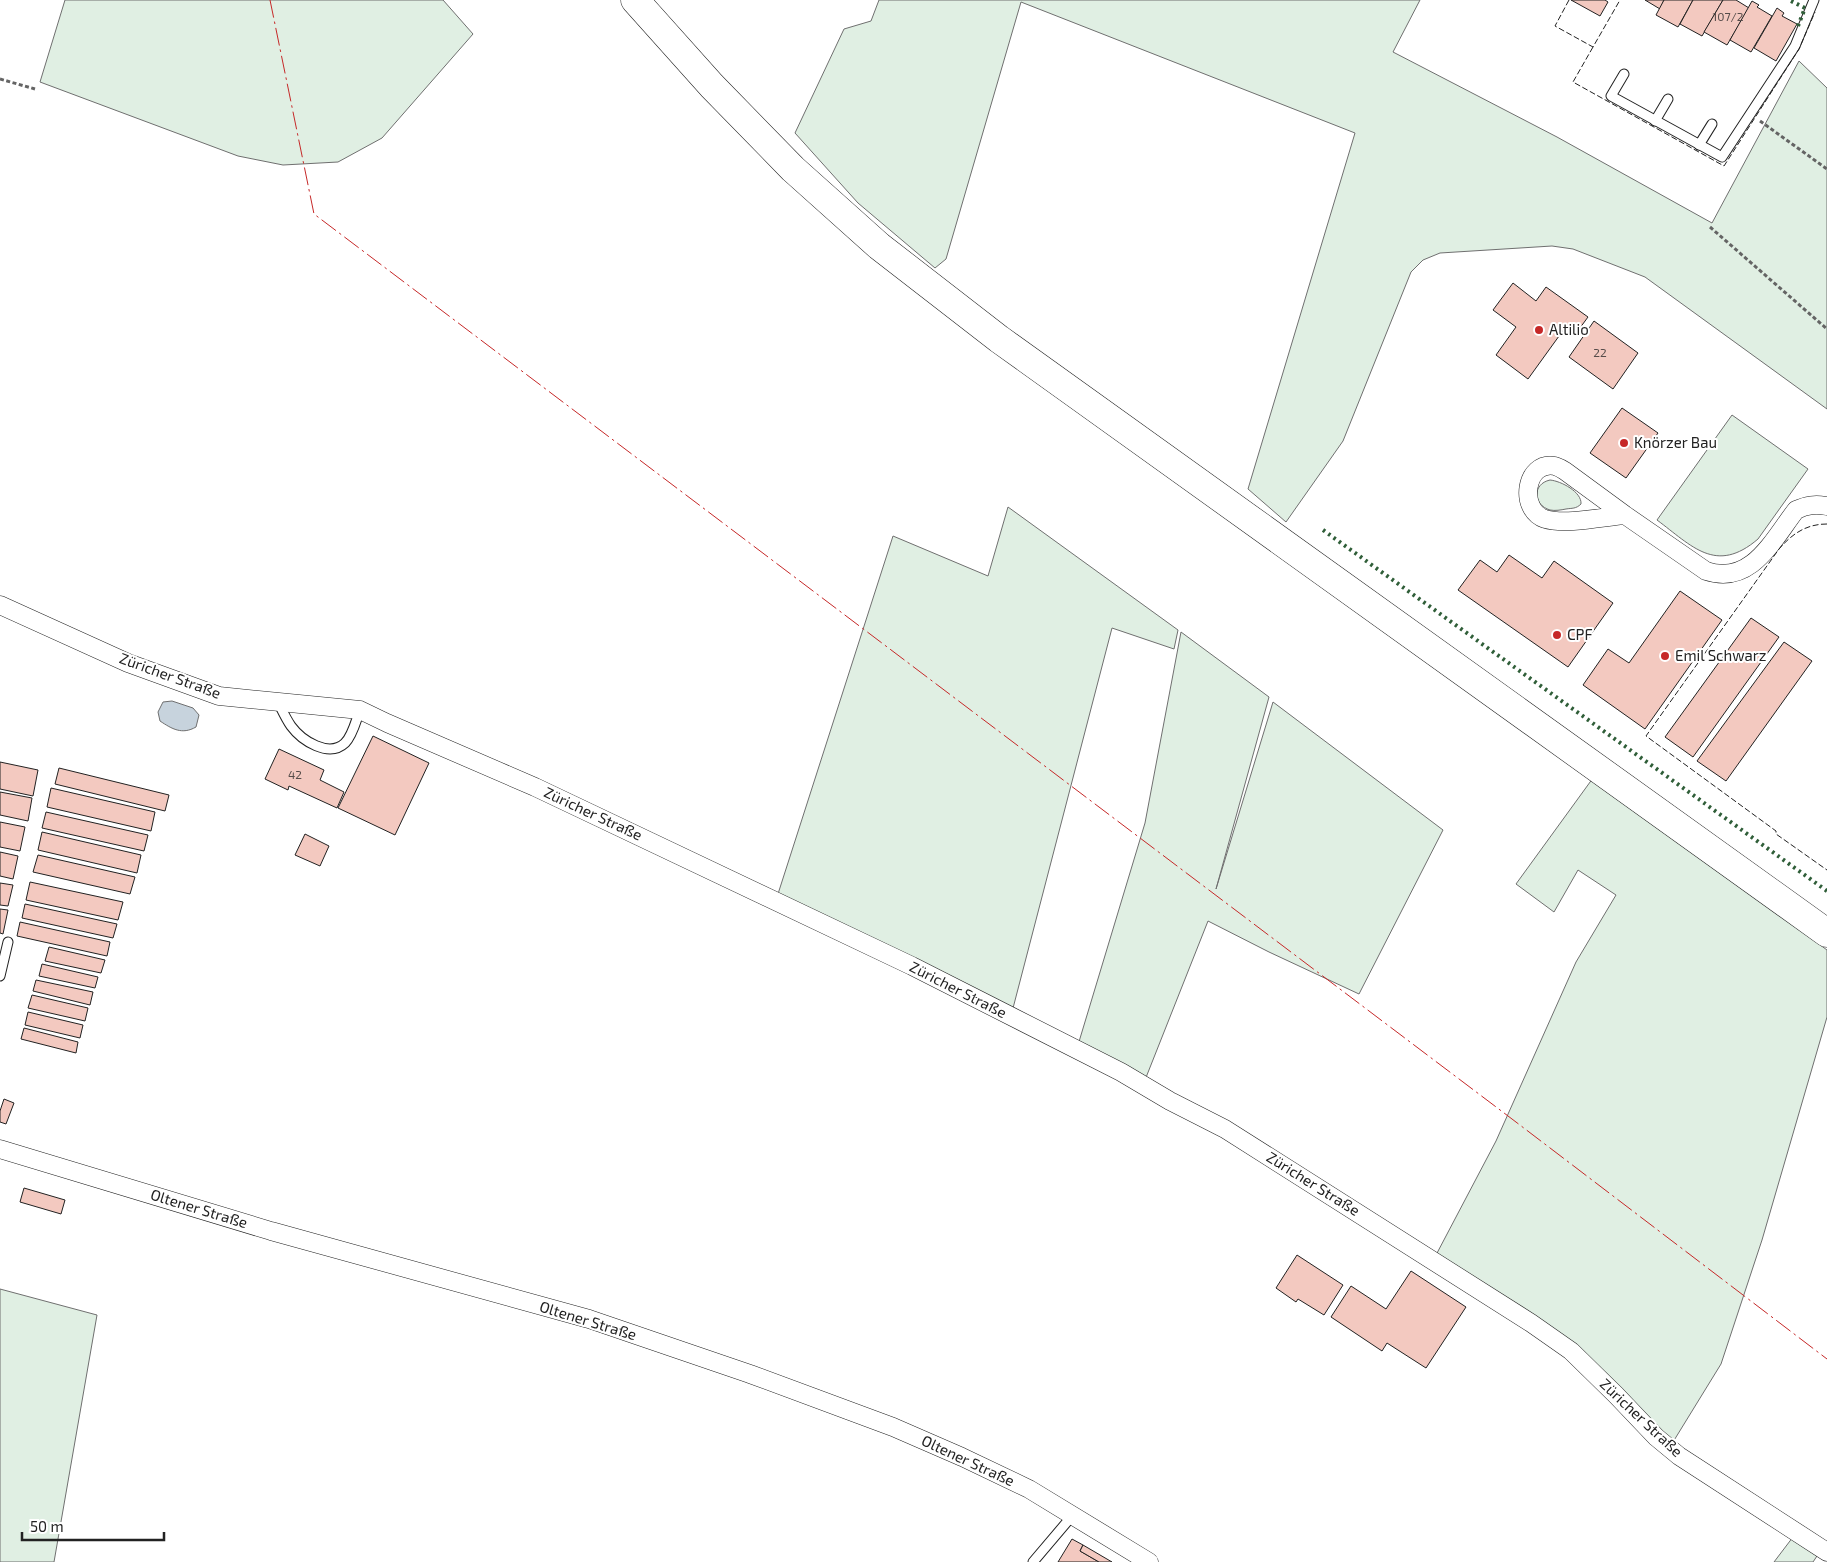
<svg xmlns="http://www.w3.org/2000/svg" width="1827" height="1562" font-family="'Exo 2',sans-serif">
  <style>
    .green { fill: #e0efe3; stroke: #6f6f6f }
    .water { fill: #c7d3dd; stroke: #6f6f6f }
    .building { fill: #f3c9c0; stroke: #222 }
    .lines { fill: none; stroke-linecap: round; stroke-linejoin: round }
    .service-casing { stroke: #222; stroke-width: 11 }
    .minor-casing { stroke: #222; stroke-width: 19 }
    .primary-casing { stroke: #222; stroke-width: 29 }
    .path { stroke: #646464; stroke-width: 3; stroke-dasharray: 4 2.5; stroke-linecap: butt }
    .service { stroke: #fff; stroke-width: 9 }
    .minor { stroke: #fff; stroke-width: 18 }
    .primary { stroke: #fff; stroke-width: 28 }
    .hedge { stroke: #2f5e38; stroke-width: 4; stroke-dasharray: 2.5 4; stroke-linecap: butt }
    .fence { stroke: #222; stroke-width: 1; stroke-dasharray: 6 2.5; stroke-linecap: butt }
    .power { stroke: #c62828; stroke-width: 1; stroke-dasharray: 18 4 2.5 4; stroke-linecap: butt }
    .poi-dot { fill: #c62828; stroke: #fff; stroke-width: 2 }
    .labels { text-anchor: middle; stroke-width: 4; stroke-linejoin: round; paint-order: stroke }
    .number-label { font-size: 12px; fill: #564c4a }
    .poi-label { font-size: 15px; fill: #222; stroke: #fff; text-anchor: start }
    .street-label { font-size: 15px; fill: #222; stroke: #fff }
  </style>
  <rect width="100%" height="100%" fill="#fff"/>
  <g class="green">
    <polygon points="65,0 443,0 473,34 382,138 338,162 283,165 238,156 40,82"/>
    <polygon points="879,0 1420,0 1393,52 1557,137 1712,223 1799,61 1827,88 1827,409 1645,277 1573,249 1552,246 1440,253 1423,260 1411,272 1343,441 1286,522 1248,489 1355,133 1021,2 946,259 935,268 858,203 795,133 844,29 871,21"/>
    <path d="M1732 415 1808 469 1758 539C1716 575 1692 546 1657 520Z"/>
    <path d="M1550 480C1561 481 1582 492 1581 504 1576 509 1572 508 1566 509 1561 510 1555 511 1550 510 1533 505 1532 484 1550 480Z"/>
    <polygon points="1008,507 1178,630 1174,649 1112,628 1012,1012 777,897 893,536 988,576"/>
    <polygon points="1181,632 1269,697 1216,889 1273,702 1443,830 1359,994 1269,952 1208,921 1145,1080 1078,1045 1145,823"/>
    <polygon points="1593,778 1827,950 1827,1017 1762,1240 1721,1364 1673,1442 1572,1344 1436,1255 1496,1141 1576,962 1616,895 1578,870 1554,912 1516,884"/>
    <polygon points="0,1289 97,1315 54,1562 0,1562"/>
    <polygon points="1793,1537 1819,1553 1813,1562 1774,1562"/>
  </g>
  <path class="water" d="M172 701 193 708 199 715 196 727C182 735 172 729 160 721L158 712 163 702Z"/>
  <g class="building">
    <polygon points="1571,0 1605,0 1608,2 1600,16"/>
    <polygon points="1645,0 1664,0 1660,9"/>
    <polygon points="1664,0 1693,0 1678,27 1656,15"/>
    <polygon points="1693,0 1723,0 1702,36 1680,24"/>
    <polygon points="1723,0 1736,0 1749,8 1727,45 1704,32"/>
    <polygon points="1752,1 1759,5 1757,7 1772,16 1751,52 1730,40"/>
    <polygon points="1777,8 1784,13 1782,16 1797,24 1776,61 1754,48"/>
    <polygon points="1513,283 1536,301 1546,287 1588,317 1577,332 1567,325 1528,379 1496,355 1516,327 1493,310"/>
    <polygon points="1594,321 1638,353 1613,389 1569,357"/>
    <polygon points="1622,408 1658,433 1626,478 1590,453"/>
    <polygon points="1509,555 1542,578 1554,561 1613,603 1568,667 1458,590 1480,560 1497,572"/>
    <polygon points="1680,591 1722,620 1645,729 1583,685 1608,649 1629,663"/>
    <polygon points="1751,618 1779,637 1693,757 1665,737"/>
    <polygon points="1784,642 1812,661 1726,781 1697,761"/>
    <polygon points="373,736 429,763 395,835 338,808"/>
    <polygon points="279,749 324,770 320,780 344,792 337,808 289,786 288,790 265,779"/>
    <polygon points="0,762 38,770 33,796 0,789"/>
    <polygon points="59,768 169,795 165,811 55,784"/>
    <polygon points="51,788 155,812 151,831 47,807"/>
    <polygon points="0,792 32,798 28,821 0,815"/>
    <polygon points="46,812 148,835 144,851 42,828"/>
    <polygon points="0,822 25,827 20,851 0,847"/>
    <polygon points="42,832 141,855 137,873 38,850"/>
    <polygon points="305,834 329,846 320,866 295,855"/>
    <polygon points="0,852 18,856 13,879 0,876"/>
    <polygon points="38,855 135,877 130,894 33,872"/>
    <polygon points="30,882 123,902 118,920 26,900"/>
    <polygon points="0,883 13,885 8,906 0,905"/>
    <polygon points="25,904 117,924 113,938 22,918"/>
    <polygon points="0,909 8,910 3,934 0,933"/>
    <polygon points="20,922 110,942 107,956 17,936"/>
    <polygon points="49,947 105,960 101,973 45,961"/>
    <polygon points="42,964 98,977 95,988 39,976"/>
    <polygon points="36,980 93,992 90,1005 33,991"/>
    <polygon points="32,995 88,1008 85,1021 28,1008"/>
    <polygon points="28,1012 83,1025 80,1038 25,1025"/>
    <polygon points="24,1028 78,1042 76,1053 21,1039"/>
    <polygon points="4,1099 14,1103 6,1124 0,1122 0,1111"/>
    <polygon points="24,1188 65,1200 61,1214 20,1202"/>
    <polygon points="1297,1255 1343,1285 1324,1315 1298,1299 1296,1302 1276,1288"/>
    <polygon points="1411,1271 1466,1307 1426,1368 1387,1343 1382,1351 1331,1317 1351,1286 1386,1309"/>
    <polygon points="1072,1539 1083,1545 1080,1551 1099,1562 1058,1562"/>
    <polygon points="1083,1545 1112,1562 1099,1562 1080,1551"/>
  </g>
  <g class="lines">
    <g class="service-casing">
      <g id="service">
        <polyline points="1624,74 1611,96 1722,157 1795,46 1814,0"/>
        <polyline points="1655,121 1668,99"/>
        <polyline points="1699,145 1712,124"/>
        <path d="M278 702C282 710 286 719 291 726 302 741 329 758 345 743 353 735 356 720 360 710"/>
        <polyline points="0,976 8,942"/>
        <polyline points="1033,1562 1072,1516"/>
      </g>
    </g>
    <g class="minor-casing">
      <g id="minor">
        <path d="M1625 515C1603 517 1565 525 1545 519 1518 510 1525 460 1555 466 1558 467 1562 469 1565 471L1625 515 1706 571C1751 586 1772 541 1796 510 1807 505 1815 504 1827 506"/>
        <polyline points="0,605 128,663 219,696 360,710 387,723 535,787 912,966 1121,1072 1170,1101 1225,1129 1531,1323 1571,1351 1616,1395 1656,1437 1679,1456 1827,1552"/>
        <polyline points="0,1149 271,1231 589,1319 750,1374 893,1427 962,1457 1029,1489 1149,1562"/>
      </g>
    </g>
    <g class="primary-casing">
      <polyline id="primary" points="635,0 712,86 793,169 879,246 999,339 1827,933"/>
    </g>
    <g class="path">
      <polyline points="0,79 35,89"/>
      <polyline points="1760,121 1827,169"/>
      <polyline points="1710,227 1827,329"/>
    </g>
    <use href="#service" class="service"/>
    <use href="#minor" class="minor"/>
    <use href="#primary" class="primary"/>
    <g class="hedge">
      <polyline points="1791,1 1805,8 1798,26"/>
      <polyline points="1323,530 1827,891"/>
    </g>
    <g class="fence">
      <polyline points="1569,0 1555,26 1593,47 1620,0"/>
      <polyline points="1593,47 1573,82 1724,166 1799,49 1815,12"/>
      <path d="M1827 524C1806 524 1792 534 1779 549L1646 736 1776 831V834L1827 870"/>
    </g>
    <polyline class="power" points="270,0 314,214 1512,1119 1827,1359"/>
  </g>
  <g class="poi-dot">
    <circle cx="1539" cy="330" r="5"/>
    <circle cx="1624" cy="443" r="5"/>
    <circle cx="1557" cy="635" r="5"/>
    <circle cx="1665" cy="656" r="5"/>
  </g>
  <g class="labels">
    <g class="number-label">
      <text x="1728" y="21">107/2</text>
      <text x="1600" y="357">22</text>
      <text x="295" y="779">42</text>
    </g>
    <g class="poi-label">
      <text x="1549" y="335">Altilio</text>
      <text x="1634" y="448">Knörzer Bau</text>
      <text x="1567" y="640">CPF</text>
      <text x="1675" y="661">Emil Schwarz</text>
    </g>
    <g class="street-label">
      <text transform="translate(170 676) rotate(20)" y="5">Züricher Straße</text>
      <text transform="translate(593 814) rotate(25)" y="5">Züricher Straße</text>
      <text transform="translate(958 990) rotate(27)" y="5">Züricher Straße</text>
      <text transform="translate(1313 1184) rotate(32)" y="5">Züricher Straße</text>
      <text transform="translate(199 1209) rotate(17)" y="5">Oltener Straße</text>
      <text transform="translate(588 1321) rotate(17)" y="5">Oltener Straße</text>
      <text transform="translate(1641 1418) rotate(43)" y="5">Züricher Straße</text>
      <text transform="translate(968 1461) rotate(25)" y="5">Oltener Straße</text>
    </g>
  </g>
  <path d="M22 1532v8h142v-8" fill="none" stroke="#222222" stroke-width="2.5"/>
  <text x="30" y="1532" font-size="15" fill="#222222" stroke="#ffffff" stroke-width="4" paint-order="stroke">50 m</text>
</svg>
